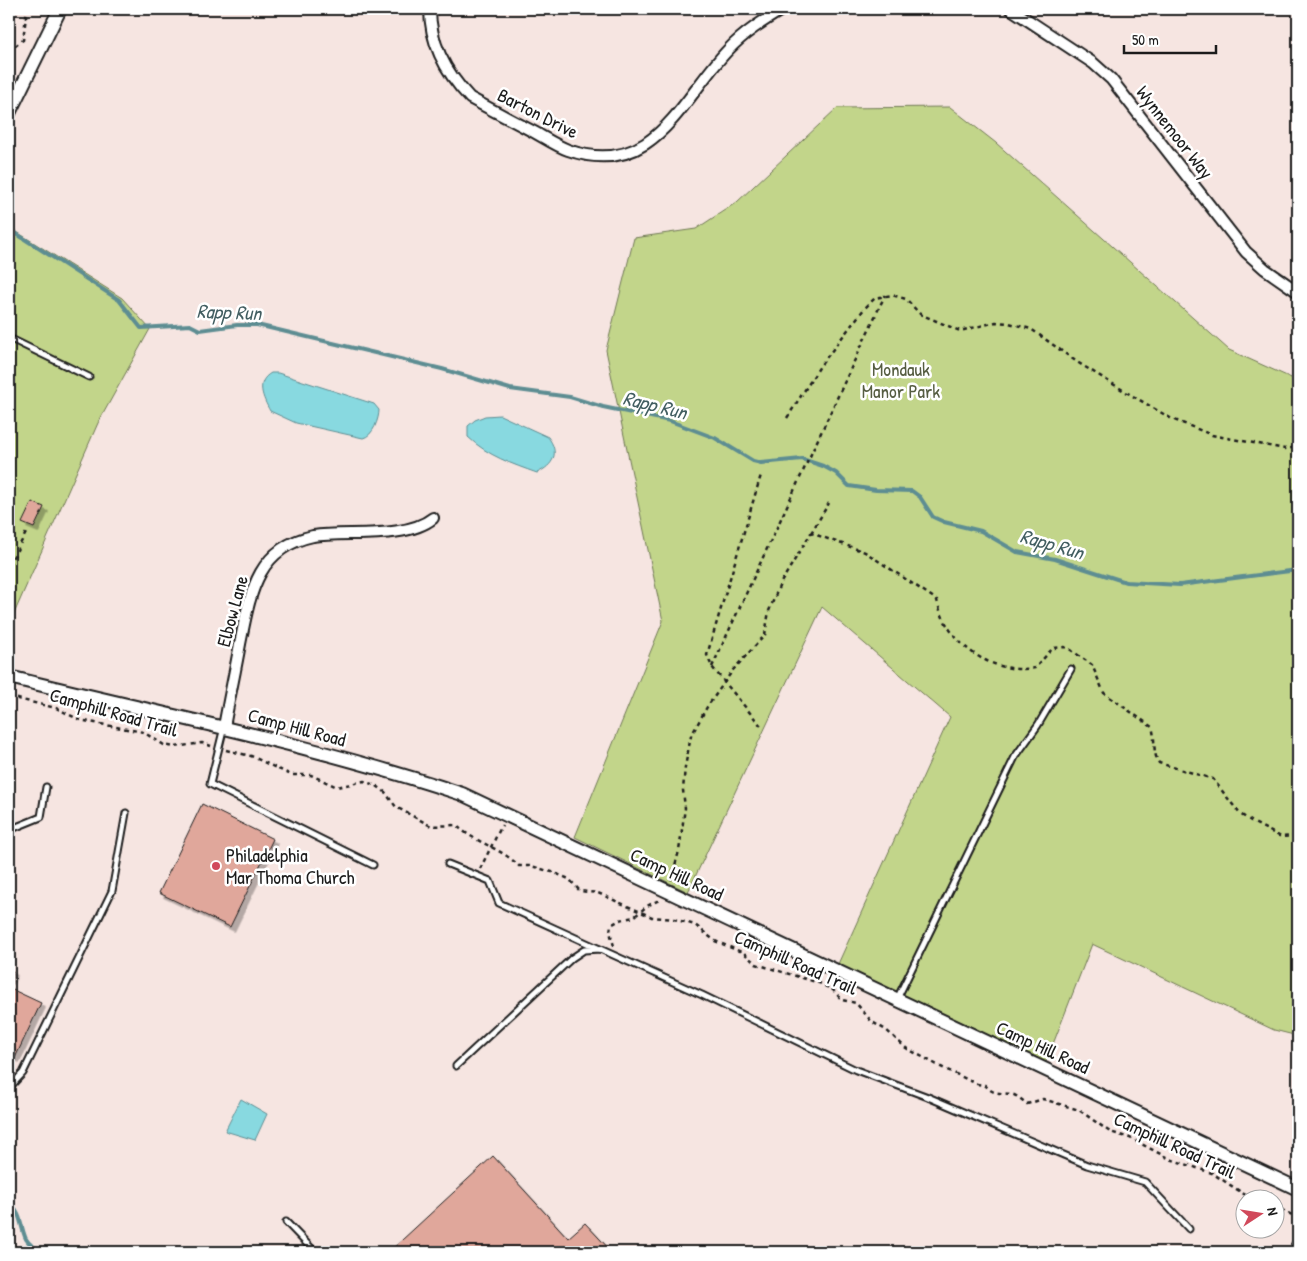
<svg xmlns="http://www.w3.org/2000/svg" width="1307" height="1261" font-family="'Patrick Hand',sans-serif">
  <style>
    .green { fill: #c2d58a; stroke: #6f7853 }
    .water { fill: #88d9e0; stroke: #5d8d92 }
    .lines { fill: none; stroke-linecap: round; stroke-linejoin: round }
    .stream { stroke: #5d8d92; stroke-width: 4 }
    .building { fill: #e0a79b; stroke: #1c1c1c; filter: url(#shadow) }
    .service-casing { stroke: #1c1c1c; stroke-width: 9 }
    .minor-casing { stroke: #1c1c1c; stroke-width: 14 }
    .tertiary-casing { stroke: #1c1c1c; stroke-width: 16 }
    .path { stroke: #1c1c1c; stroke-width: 2.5; stroke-dasharray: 4 4; stroke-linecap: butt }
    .service { stroke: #fff; stroke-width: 5 }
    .minor { stroke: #fff; stroke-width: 10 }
    .tertiary { stroke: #fff; stroke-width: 12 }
    .poi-dot { fill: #d1495b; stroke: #fff; stroke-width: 2 }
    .labels { text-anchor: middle; stroke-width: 5; stroke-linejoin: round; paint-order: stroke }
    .street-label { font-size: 19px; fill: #1c1c1c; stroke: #fff }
    .park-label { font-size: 19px; fill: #565d42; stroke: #fff }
    .poi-label { font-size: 19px; fill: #1c1c1c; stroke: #fff; text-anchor: start }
    .water-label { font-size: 20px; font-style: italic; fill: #425e61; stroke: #fff }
  </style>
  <defs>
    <filter id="shadow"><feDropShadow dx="4.5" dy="4.5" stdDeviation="0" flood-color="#0004"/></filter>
  </defs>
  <rect width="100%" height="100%" fill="#f6e5e1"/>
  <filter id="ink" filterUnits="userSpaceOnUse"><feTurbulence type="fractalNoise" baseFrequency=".02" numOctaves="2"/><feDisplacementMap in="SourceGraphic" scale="10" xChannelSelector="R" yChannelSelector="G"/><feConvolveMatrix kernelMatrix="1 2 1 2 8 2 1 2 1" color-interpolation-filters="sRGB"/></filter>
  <g filter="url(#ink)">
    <g class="green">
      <polygon points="950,107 996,143 1229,350 1298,381 1298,1036 1274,1030 1092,944 1046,1062 838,964 950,717 822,607 688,892 575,837 663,621 606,350 634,238 696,229 737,202 837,108"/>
      <polygon points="9,227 122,298 150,329 98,423 9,625"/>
    </g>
    <g class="water">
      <path d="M271 373H278L374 404 379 410C379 419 373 436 363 438L296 423 270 411C263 398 255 382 271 373Z"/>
      <path d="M500 415 548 437C560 453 554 465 537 473 512 464 488 456 468 437V426L475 420 485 416Z"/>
      <polygon points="241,1099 267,1114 255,1140 225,1131"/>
    </g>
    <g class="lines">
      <g class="stream">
        <polyline points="9,229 119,300 141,328 190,325 200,330 237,325 257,325 442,369 510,389 570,397 603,407 670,421 715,438 753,461 761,463 802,459 823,466 836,473 849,486 876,490 912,491 920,497 933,517 944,522 981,531 1017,552 1055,559 1126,582 1180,585 1298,570"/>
        <path d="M9 1204C22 1213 20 1226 26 1239 29 1244 36 1249 41 1252"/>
      </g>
    </g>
    <g class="building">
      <polygon points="32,502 44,507 34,528 22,523"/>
      <polygon points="202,804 273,839 230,927 159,893"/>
      <polygon points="9,969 13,971 9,980"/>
      <polygon points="9,988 41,1003 15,1058 9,1055"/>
      <polygon points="493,1156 568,1238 585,1223 612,1252 389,1252"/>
    </g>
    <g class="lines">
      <g class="service-casing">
        <g id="service">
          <polyline points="9,338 89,377"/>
          <polyline points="224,727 210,784 373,865"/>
          <polyline points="9,830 41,817 46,787"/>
          <polyline points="448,864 490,881 499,903 600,949"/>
          <polyline points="897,999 1015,757 1038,725 1071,669"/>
          <polyline points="456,1066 572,958 584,950 600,949 702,995 856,1070 928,1097 1087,1165 1145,1182 1189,1229"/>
          <polyline points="9,1088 23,1073 112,891 126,813"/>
          <polyline points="286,1222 315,1252"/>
        </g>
      </g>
      <g class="minor-casing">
        <g id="minor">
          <path d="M430 9C430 44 447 74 470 98 492 110 513 121 534 132 545 138 557 146 568 150 654 180 681 99 728 50 744 33 763 21 783 9"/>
          <polyline points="1011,9 1093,63 1111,79 1246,252 1265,269 1298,292"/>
          <path d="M224 727C229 699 235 672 240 644 250 595 256 548 313 536 347 531 406 540 433 518"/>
        </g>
      </g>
      <g class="tertiary-casing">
        <g id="tertiary">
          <polyline points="9,113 60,9"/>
          <path d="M9 677C161 714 314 745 462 794L1298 1189"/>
        </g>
      </g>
      <g class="path">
        <polyline points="9,51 23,40 27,9"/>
        <polyline points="787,418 820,366 864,309 875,298 892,295 906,299 920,314 960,331 996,322 1009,323 1031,329 1077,362 1126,392 1172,419 1212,435 1285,449 1298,447"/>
        <polyline points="811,533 829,503"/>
        <polyline points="9,565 27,531"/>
        <polyline points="712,667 885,295"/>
        <polyline points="9,697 56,708 80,720 143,732 164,745 175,747 202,743 211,746"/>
        <polyline points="761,726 712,667 707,655 761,475"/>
        <path d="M226 750 251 756 291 775H311L337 787 364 781 377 786 385 792 396 807 431 826 456 825C475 843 500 847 519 866H531L552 872 569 879 580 891 598 893 652 917 674 919 695 925 715 941 744 953 756 964 819 983 833 990 842 1000 856 1003 872 1022 886 1030 906 1048 941 1067 977 1084 985 1085C995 1097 1002 1091 1014 1095 1019 1097 1023 1101 1027 1104L1043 1099 1079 1110 1110 1132 1130 1138 1170 1159 1212 1173 1250 1198"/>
        <polyline points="480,869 502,825"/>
        <path d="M671 880 679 851 685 808 683 790 685 767 691 736 707 707 733 670 765 635 769 611 780 584 811 533 865 552 937 600C947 644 991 675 1035 668L1053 648 1065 647 1071 650 1092 665 1104 693 1152 727C1156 740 1152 752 1159 763L1213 779 1240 814 1254 823 1281 837 1298 836"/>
        <polyline points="614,946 610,932 611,925 620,920 634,917 647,906 659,900"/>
        <polyline points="1274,1206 1298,1218"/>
        <polyline points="1287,1252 1298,1232"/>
      </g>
      <use href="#service" class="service"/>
      <use href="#minor" class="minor"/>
      <use href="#tertiary" class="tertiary"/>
    </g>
  </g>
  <circle class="poi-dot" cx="216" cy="866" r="5"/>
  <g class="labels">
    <g class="street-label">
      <text transform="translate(538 113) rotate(27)" y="7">Barton Drive</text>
      <text transform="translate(1175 132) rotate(52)" y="7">Wynnemoor Way</text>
      <text transform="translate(232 611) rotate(-75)" y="7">Elbow Lane</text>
      <text transform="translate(114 712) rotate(16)" y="7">Camphill Road Trail</text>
      <text transform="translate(297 727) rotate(15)" y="7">Camp Hill Road</text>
      <text transform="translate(677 874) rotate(25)" y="7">Camp Hill Road</text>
      <text transform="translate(796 962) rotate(24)" y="7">Camphill Road Trail</text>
      <text transform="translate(1043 1047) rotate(25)" y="7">Camp Hill Road</text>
      <text transform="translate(1175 1145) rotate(25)" y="7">Camphill Road Trail</text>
    </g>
    <g class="park-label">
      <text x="901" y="376">Mondauk<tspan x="901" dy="22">Manor Park</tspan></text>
    </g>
    <g class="poi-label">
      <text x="226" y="862">Philadelphia<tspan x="226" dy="22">Mar Thoma Church</tspan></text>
    </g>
    <g class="water-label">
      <text transform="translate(229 312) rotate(2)" y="7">Rapp Run</text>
      <text transform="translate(655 405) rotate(14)" y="7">Rapp Run</text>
      <text transform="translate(1052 544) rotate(16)" y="7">Rapp Run</text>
    </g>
  </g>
  <rect width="1307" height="1261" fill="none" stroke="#fff" stroke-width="30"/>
  <rect x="15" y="15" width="1277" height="1231" fill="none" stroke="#1c1c1c" stroke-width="2" filter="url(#ink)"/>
  <g transform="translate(1260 1214) rotate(78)"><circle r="24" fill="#ffffff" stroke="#a4a4a4"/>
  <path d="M0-4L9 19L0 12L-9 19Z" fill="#d1495b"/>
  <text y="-8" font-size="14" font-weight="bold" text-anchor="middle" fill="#1c1c1c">N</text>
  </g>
  <path d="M1124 45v8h92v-8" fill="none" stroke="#1c1c1c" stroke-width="2.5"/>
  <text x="1132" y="45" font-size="15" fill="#1c1c1c" stroke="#ffffff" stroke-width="4" paint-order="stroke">50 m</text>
</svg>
